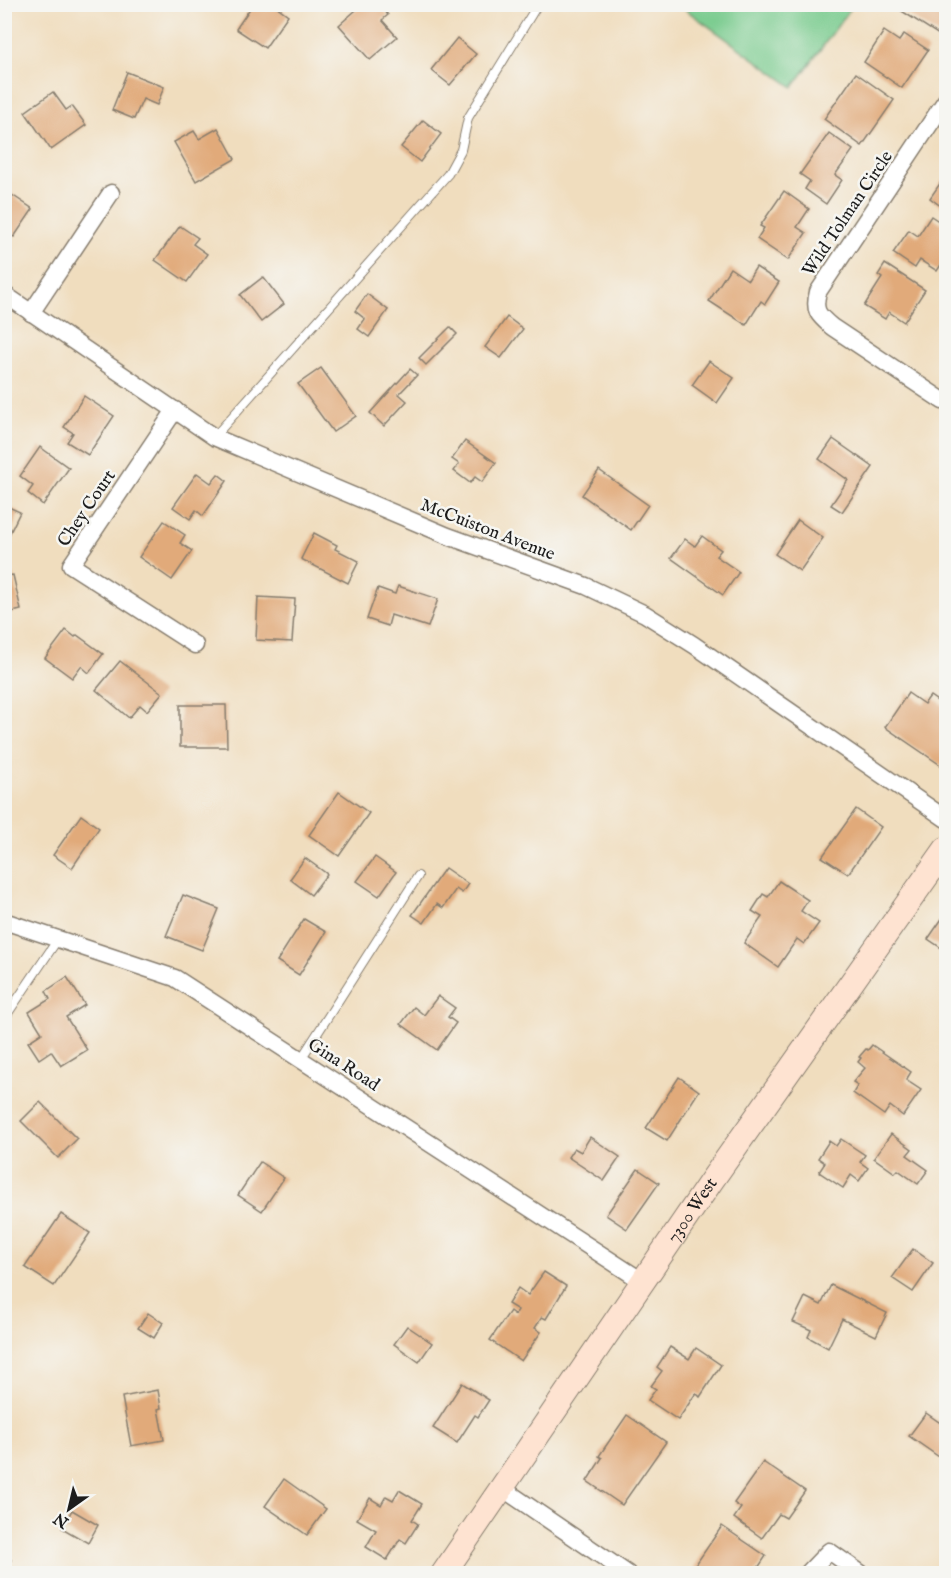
<svg xmlns="http://www.w3.org/2000/svg" width="951" height="1578" font-family="'IM FELL English',serif">
  <style>
    .green { fill: #77ca8c; stroke: #4a7354; stroke-width: 1.5 }
    .building { fill: #e1aa7a }
    .lines { fill: none; stroke-linecap: round; stroke-linejoin: round }
    .lane-casing { stroke: #867c6d; stroke-width: 10 }
    .street-casing { stroke: #867c6d; stroke-width: 19 }
    .secondary-casing { stroke: #867c6d; stroke-width: 26 }
    .lane { stroke: #fff; stroke-width: 8 }
    .street { stroke: #fff; stroke-width: 16 }
    .secondary { stroke: #fee3d1; stroke-width: 24 }
    .labels { text-anchor: middle; stroke-width: 5; stroke-linejoin: round; paint-order: stroke }
    .street-label { font-size: 18px; fill: #1c1c1c; stroke: #f6f6f2 }
  </style>
  <rect width="100%" height="100%" fill="#f6f6f2"/>
  <filter id="ink" filterUnits="userSpaceOnUse"><feTurbulence type="fractalNoise" baseFrequency=".0167" numOctaves="2"/><feDisplacementMap in="SourceGraphic" scale="12" xChannelSelector="R" yChannelSelector="G"/><feConvolveMatrix kernelMatrix="1 2 1 2 8 2 1 2 1" color-interpolation-filters="sRGB"/></filter>
  <filter id="wash" filterUnits="userSpaceOnUse"><feTurbulence type="fractalNoise" baseFrequency=".008" numOctaves="4" result="noise"/><feDisplacementMap in="SourceGraphic" scale="24" xChannelSelector="R" yChannelSelector="G"/><feGaussianBlur stdDeviation="1.35" result="paint"/><feColorMatrix in="noise" values="0 0 0 0 0 0 0 0 0 0 0 0 0 0 0 0 0 1.4 0 .05"/><feComposite in="paint" operator="in"/></filter>
  <g filter="url(#wash)">
    <rect width="100%" height="100%" fill="#f0ddbe"/>
    <polygon class="green" points="679,5 853,4 853,5 793,87"/>
    <g id="blocks">
      <g class="building">
        <polygon points="253,4 273,4 288,15 265,48 236,29"/>
        <polygon points="363,4 379,4 388,15 382,20 397,37 370,60 339,25"/>
        <polygon points="900,4 946,4 946,23 939,35 897,8"/>
        <polygon points="884,31 899,41 904,34 928,50 902,88 864,62"/>
        <polygon points="457,38 476,54 450,85 431,70"/>
        <polygon points="127,72 164,87 157,105 143,99 134,119 112,110"/>
        <polygon points="856,73 894,100 862,146 824,119"/>
        <polygon points="53,92 66,110 72,106 86,125 51,150 25,112"/>
        <polygon points="423,120 441,134 420,162 401,147"/>
        <polygon points="218,128 235,159 196,181 174,142 194,131 199,139"/>
        <polygon points="829,133 853,150 835,175 842,180 826,204 805,189 810,181 800,174"/>
        <polygon points="946,175 946,210 930,198"/>
        <polygon points="6,191 33,209 14,237 4,230"/>
        <polygon points="784,191 809,209 797,227 806,233 788,260 757,239 764,228 760,226"/>
        <polygon points="931,216 946,226 946,257 937,271 920,260 915,268 893,253 909,230 918,236"/>
        <polygon points="180,226 198,238 193,244 207,254 187,282 155,260"/>
        <polygon points="885,264 925,290 904,322 889,312 885,319 864,306 882,278 878,275"/>
        <polygon points="756,267 779,282 765,304 761,301 746,325 709,301 730,268 748,280"/>
        <polygon points="263,277 284,304 261,322 240,295"/>
        <polygon points="367,294 388,310 369,337 358,329 365,319 355,311"/>
        <polygon points="507,317 523,329 501,358 485,347"/>
        <polygon points="450,327 457,334 426,365 419,358"/>
        <polygon points="709,361 734,378 717,403 692,385"/>
        <polygon points="321,368 356,416 333,432 298,384"/>
        <polygon points="410,369 417,375 399,394 407,401 384,426 370,413"/>
        <polygon points="84,396 114,416 88,455 67,442 73,433 64,427"/>
        <polygon points="833,439 873,467 842,512 831,505 848,480 819,459"/>
        <polygon points="465,441 496,463 482,482 475,477 470,483 454,471 459,464 452,459"/>
        <polygon points="40,447 69,468 43,505 28,493 33,486 20,476"/>
        <polygon points="599,470 648,505 631,530 582,495"/>
        <polygon points="197,473 211,483 218,474 227,481 203,516 196,510 190,519 173,507"/>
        <polygon points="4,505 20,512 4,545"/>
        <polygon points="798,520 823,538 800,571 775,554"/>
        <polygon points="164,521 185,535 180,543 192,551 172,580 139,557"/>
        <polygon points="314,533 337,545 335,549 359,561 348,583 301,559"/>
        <polygon points="702,536 721,550 716,556 739,572 723,595 671,558 685,539 695,546"/>
        <polygon points="13,575 21,610 4,614 4,576"/>
        <polygon points="398,586 438,599 428,627 391,615 388,626 367,619 378,588 395,594"/>
        <polygon points="258,597 295,599 292,642 256,640"/>
        <polygon points="66,630 75,637 77,635 103,654 89,673 81,666 72,678 45,658"/>
        <polygon points="120,661 162,693 147,711 140,705 129,718 96,690"/>
        <polygon points="908,693 924,704 930,696 946,707 946,741 943,747 946,749 946,760 942,766 885,727"/>
        <polygon points="180,705 226,705 227,747 180,747"/>
        <polygon points="339,792 369,813 339,856 309,835"/>
        <polygon points="856,809 881,827 848,874 822,857"/>
        <polygon points="81,815 99,828 72,868 53,855"/>
        <polygon points="375,857 396,872 379,896 357,881"/>
        <polygon points="305,858 327,874 311,895 290,879"/>
        <polygon points="445,868 468,884 462,893 456,889 443,908 437,904 424,923 412,915"/>
        <polygon points="779,881 808,900 801,911 819,923 804,944 797,939 778,967 744,943 762,917 752,911 763,894 768,897"/>
        <polygon points="183,895 219,909 202,950 166,936"/>
        <polygon points="946,913 946,951 928,939"/>
        <polygon points="304,919 326,932 299,975 277,961"/>
        <polygon points="67,977 85,1005 66,1017 87,1050 61,1066 51,1051 39,1059 28,1042 42,1033 29,1012 50,999 46,991"/>
        <polygon points="438,996 455,1008 448,1017 456,1023 437,1050 401,1024 414,1007 424,1015"/>
        <polygon points="872,1045 911,1072 906,1080 921,1090 903,1116 890,1106 884,1115 853,1093 858,1085 853,1082 865,1068 858,1062 861,1058 859,1057 866,1049 868,1050"/>
        <polygon points="679,1077 699,1091 667,1141 646,1128"/>
        <polygon points="40,1102 77,1139 58,1158 21,1121"/>
        <polygon points="891,1134 912,1149 907,1155 928,1170 918,1184 898,1170 895,1173 874,1158"/>
        <polygon points="590,1137 620,1157 604,1181 568,1157 574,1148 581,1152"/>
        <polygon points="841,1139 865,1155 860,1162 868,1168 859,1181 851,1175 843,1188 819,1172 825,1163 818,1158 829,1141 836,1146"/>
        <polygon points="260,1162 284,1178 262,1211 238,1195"/>
        <polygon points="638,1169 659,1183 627,1229 606,1215"/>
        <polygon points="61,1214 90,1233 54,1286 25,1267"/>
        <polygon points="913,1249 933,1263 913,1292 892,1278"/>
        <polygon points="544,1272 566,1286 546,1319 542,1317 535,1328 541,1332 521,1361 490,1340 510,1311 515,1315 518,1310 508,1304 518,1288 528,1295"/>
        <polygon points="831,1285 887,1313 876,1336 842,1319 828,1348 808,1337 811,1330 793,1322 805,1297 821,1305"/>
        <polygon points="148,1313 163,1323 154,1338 138,1328"/>
        <polygon points="407,1326 432,1343 419,1362 394,1344"/>
        <polygon points="670,1347 689,1359 696,1348 721,1365 700,1397 696,1393 678,1420 648,1400 656,1389 651,1386 662,1371 657,1367"/>
        <polygon points="462,1383 489,1400 478,1417 475,1415 457,1443 433,1428"/>
        <polygon points="158,1390 161,1408 158,1409 164,1440 131,1446 122,1397"/>
        <polygon points="926,1413 946,1427 946,1453 942,1459 909,1436"/>
        <polygon points="627,1415 666,1442 622,1505 587,1481 602,1458 599,1456"/>
        <polygon points="763,1462 805,1491 786,1518 779,1514 762,1538 734,1518 741,1508 734,1503"/>
        <polygon points="284,1479 326,1509 307,1535 265,1506"/>
        <polygon points="399,1490 422,1504 412,1520 418,1524 406,1543 400,1539 387,1560 366,1547 376,1530 357,1519 370,1498 381,1505 386,1496 393,1500"/>
        <polygon points="72,1510 98,1525 88,1543 62,1528"/>
        <polygon points="722,1526 766,1556 754,1574 704,1574 694,1567"/>
        <polygon points="4,1555 11,1560 4,1570"/>
        <polygon points="946,1555 946,1567 941,1563"/>
        <polygon points="532,1567 542,1574 528,1574"/>
      </g>
    </g>
  </g>
  <g filter="url(#ink)">
    <use href="#blocks" fill-opacity="0" stroke="#867c6d" stroke-width="1.5"/>
    <g class="lines">
      <g class="lane-casing">
        <g id="lane">
          <polyline points="214,437 448,174 461,150 468,118 538,4"/>
          <polyline points="4,1019 58,939"/>
          <polyline points="301,1059 418,876"/>
        </g>
      </g>
      <g class="street-casing">
        <g id="street">
          <polyline points="4,294 214,437 448,536 586,586 645,614 694,645 946,819"/>
          <polyline points="31,313 111,193"/>
          <path d="M943 401 832 327C818 315 813 311 818 292L946 100"/>
          <polyline points="175,410 71,565 195,645"/>
          <polyline points="4,921 175,978 642,1281"/>
          <polyline points="502,1488 628,1574"/>
          <polyline points="807,1574 829,1551 862,1574"/>
        </g>
      </g>
      <g class="secondary-casing">
        <g id="secondary">
          <path id="s1" d="M443 1574 712 1180 946 849"/>
        </g>
      </g>
      <use href="#lane" class="lane"/>
      <use href="#street" class="street"/>
      <use href="#secondary" class="secondary"/>
    </g>
  </g>
  <g class="labels">
    <g class="street-label">
      <text transform="translate(847 213) rotate(-56)" y="6">Wild Tolman Circle</text>
      <text transform="translate(86 508) rotate(-56)" y="6">Chey Court</text>
      <text transform="translate(488 529) rotate(21)" y="6">McCuiston Avenue</text>
      <text transform="translate(344 1064) rotate(33)" y="6">Gina Road</text>
      <text dy="6" stroke="none"><textPath href="#s1" startOffset="441">7300 West</textPath></text>
    </g>
  </g>
  <rect width="951" height="1578" fill="none" stroke="#f6f6f2" stroke-width="24"/>
  <g transform="translate(69 1509) rotate(214)" stroke="#f6f6f2" stroke-width="4.5" paint-order="stroke">
  <path d="M0-4.5L10 22L0 15L-10 22Z" fill="#1c1c1c"/>
  <text y="-9" font-size="16" font-weight="bold" text-anchor="middle" fill="#1c1c1c">N</text>
  </g>
</svg>
